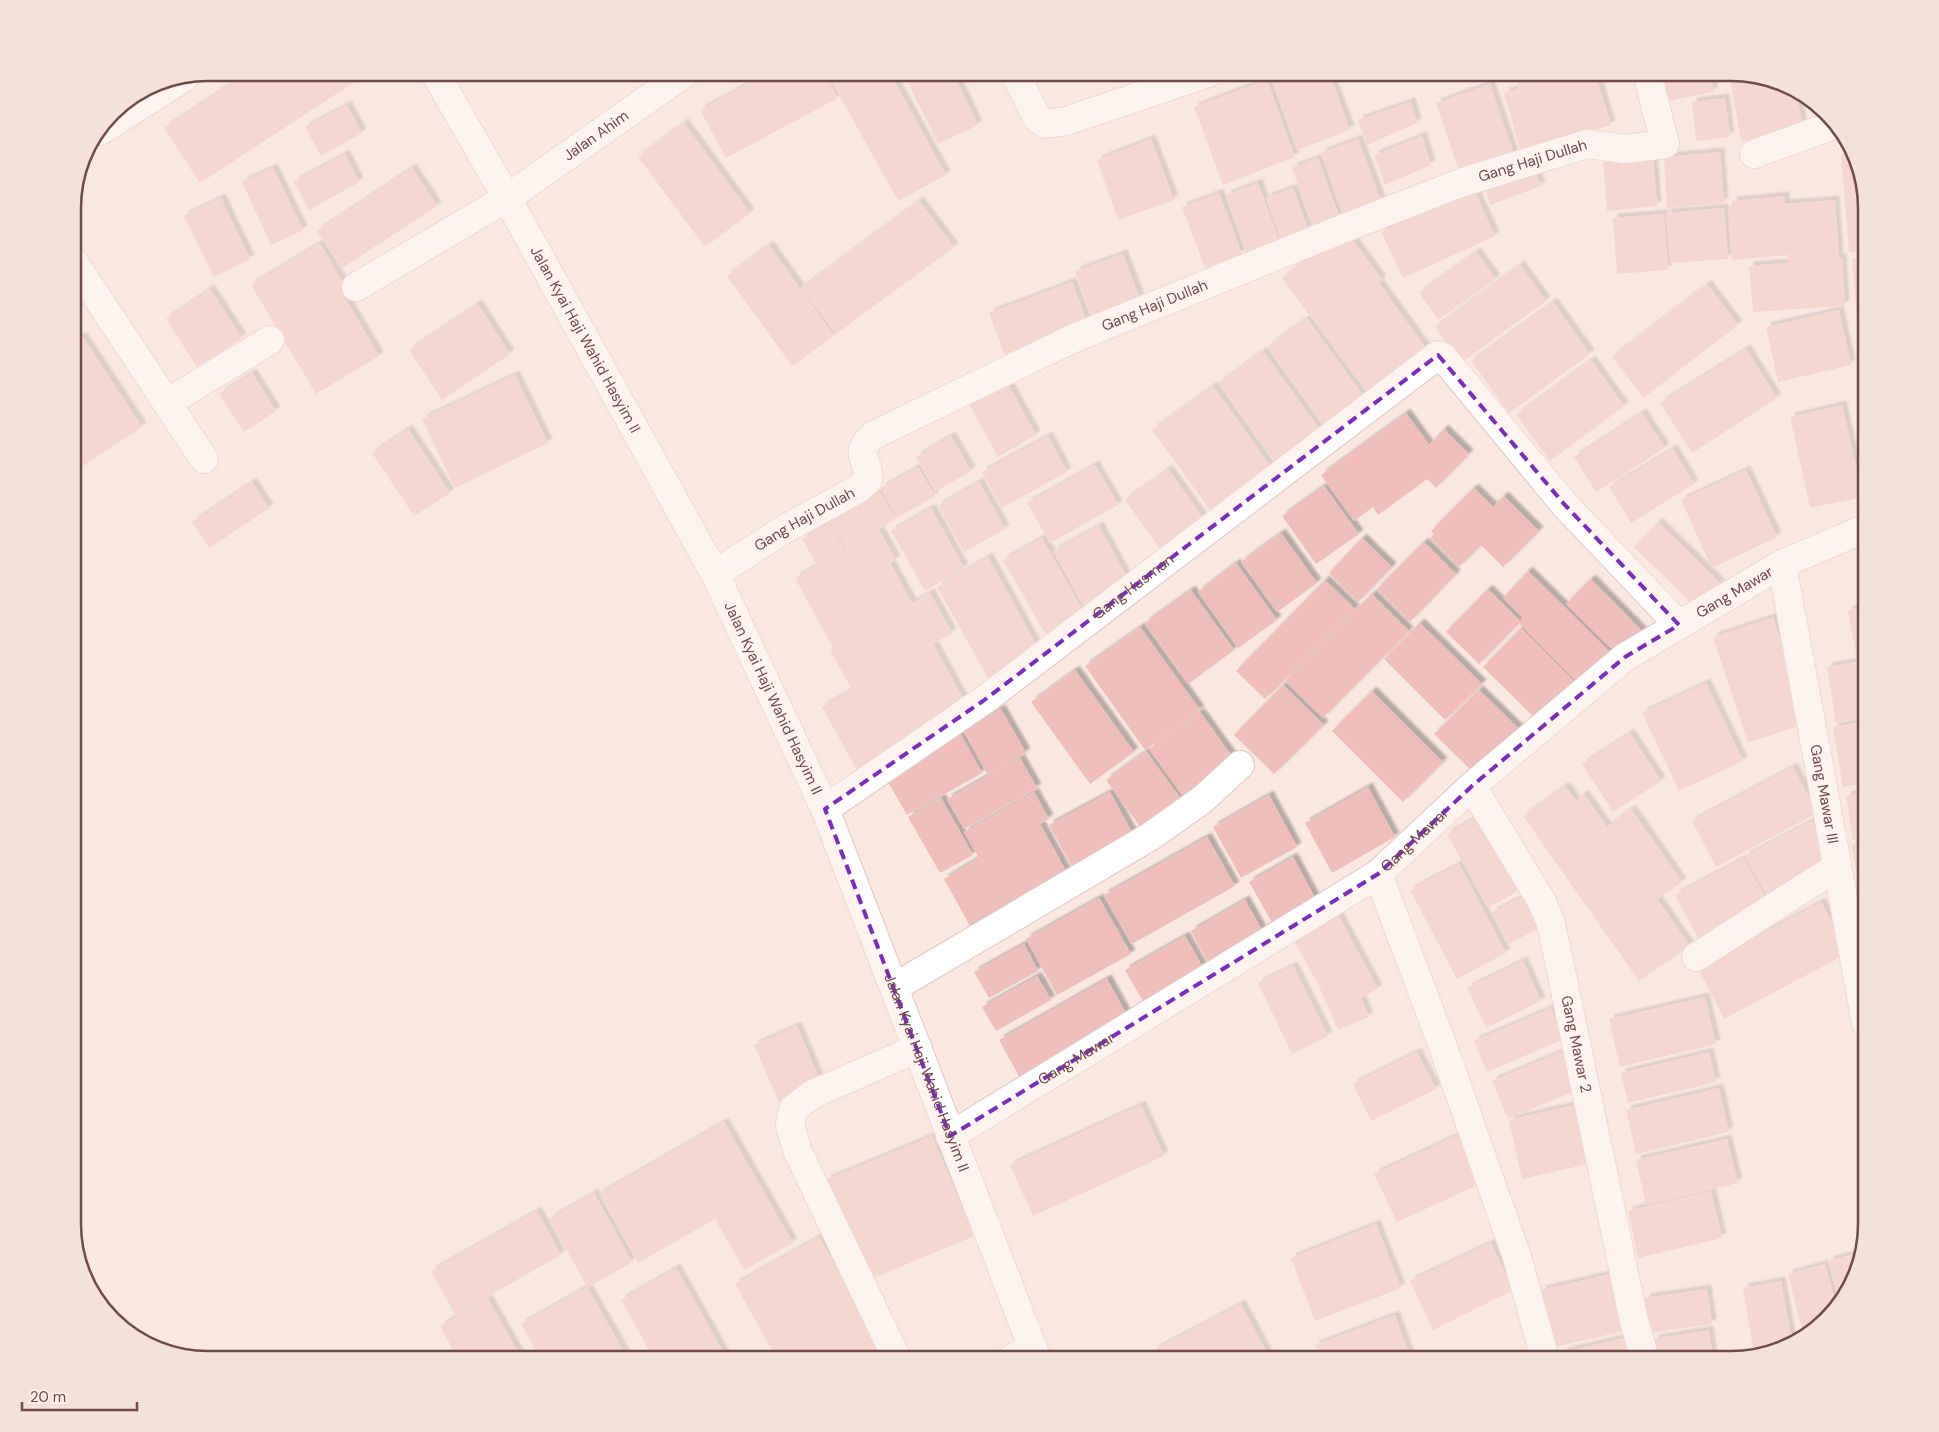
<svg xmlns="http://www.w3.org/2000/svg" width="1939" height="1432" font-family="'DM Sans',sans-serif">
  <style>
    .building { fill: #f0beba; filter: url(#shadow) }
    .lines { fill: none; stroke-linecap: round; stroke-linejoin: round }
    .minor-casing { stroke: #e1c5c1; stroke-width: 30 }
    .minor { stroke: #fff; stroke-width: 28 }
    .marked { fill: none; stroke: #7b2cbf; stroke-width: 4; stroke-dasharray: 10 6; stroke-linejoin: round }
    .labels { text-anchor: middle; stroke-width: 4; stroke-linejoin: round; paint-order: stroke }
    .street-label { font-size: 15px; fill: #714a49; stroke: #feeee7 }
    .rim { fill: none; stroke: #714a49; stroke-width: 2.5 }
  </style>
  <defs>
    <filter id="shadow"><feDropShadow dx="4.5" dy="-4.5" stdDeviation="1" flood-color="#0004"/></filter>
  </defs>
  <rect width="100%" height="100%" fill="#fbe9e1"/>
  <g class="building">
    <polygon points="248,73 346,73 353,83 200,183 164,128"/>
    <polygon points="768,73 825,73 838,98 726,158 700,110"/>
    <polygon points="827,73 890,73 946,175 898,201"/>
    <polygon points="903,73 953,73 978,125 938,144"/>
    <polygon points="1269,73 1329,73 1350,130 1297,150"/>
    <polygon points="1515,73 1595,73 1611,125 1521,153 1504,93 1519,88"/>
    <polygon points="1657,73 1710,73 1714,92 1663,102"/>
    <polygon points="1729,73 1775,80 1796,91 1803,129 1741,141"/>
    <polygon points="1267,80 1295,157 1223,185 1194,107"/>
    <polygon points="1490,84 1515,158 1461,177 1436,103"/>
    <polygon points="1725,98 1730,137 1696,141 1692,102"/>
    <polygon points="1411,102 1417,123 1367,145 1358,120"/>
    <polygon points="347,105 362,133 321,156 305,127"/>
    <polygon points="684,123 750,213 705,247 638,157"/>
    <polygon points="1422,136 1431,165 1385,185 1374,155"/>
    <polygon points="1151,139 1174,200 1118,220 1097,160"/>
    <polygon points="1358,139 1381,201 1343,215 1321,153"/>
    <polygon points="1720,152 1724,203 1667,208 1664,157"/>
    <polygon points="345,154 359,182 309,210 294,182"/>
    <polygon points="1854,154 1866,208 1866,251 1849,252 1841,155"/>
    <polygon points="1318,158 1340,219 1314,228 1292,168"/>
    <polygon points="1653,158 1657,206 1607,211 1603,162"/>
    <polygon points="273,168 303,230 271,245 242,182"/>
    <polygon points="412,168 437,206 342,268 317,231"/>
    <polygon points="1534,170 1541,186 1490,205 1484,185"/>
    <polygon points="1258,183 1280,243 1247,255 1226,195"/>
    <polygon points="1293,188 1310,235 1283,246 1266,198"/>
    <polygon points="1474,190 1495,236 1403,278 1381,232"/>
    <polygon points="1219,193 1242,254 1205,268 1182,207"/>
    <polygon points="1785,196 1785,204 1835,200 1839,259 1842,258 1845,305 1843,306 1753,312 1749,266 1788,263 1788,255 1732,260 1728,206 1732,206 1732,201"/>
    <polygon points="221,198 250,259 214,277 184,216"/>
    <polygon points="919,201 954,247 836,334 801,288"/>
    <polygon points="1724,208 1728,259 1670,263 1666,213"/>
    <polygon points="1664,214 1668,270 1617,274 1613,218"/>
    <polygon points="1346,231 1382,280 1378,282 1428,351 1368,394 1282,278"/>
    <polygon points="320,243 344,285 339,288 379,356 316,394 251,285"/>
    <polygon points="769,245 834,336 792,366 727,276"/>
    <polygon points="1476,252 1496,279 1438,320 1419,293"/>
    <polygon points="1123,254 1140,299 1091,317 1075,271"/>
    <polygon points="1866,258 1866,350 1860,351 1852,259"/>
    <polygon points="1520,265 1546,301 1461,363 1435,327"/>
    <polygon points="1072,282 1088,325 1005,356 989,313"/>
    <polygon points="1707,284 1738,325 1643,398 1612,357"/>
    <polygon points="210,289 242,338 197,367 166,319"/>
    <polygon points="1553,302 1590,354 1509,413 1471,361"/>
    <polygon points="478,304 510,354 442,400 409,350"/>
    <polygon points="1839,310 1851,365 1778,382 1766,327"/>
    <polygon points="1307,318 1364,397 1324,426 1267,347"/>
    <polygon points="82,336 142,427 73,472 73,342"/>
    <polygon points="1746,349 1777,398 1692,453 1660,403"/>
    <polygon points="1263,351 1320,430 1275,462 1219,383"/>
    <polygon points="1591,360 1624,406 1550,461 1516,415"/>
    <polygon points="252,373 276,411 244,432 219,394"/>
    <polygon points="515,375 548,443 455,488 422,419"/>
    <polygon points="1007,382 1036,435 998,457 969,404"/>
    <polygon points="1213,386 1273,470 1212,513 1152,430"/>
    <polygon points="1842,405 1863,497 1810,508 1790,417"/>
    <polygon points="1406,413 1429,445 1444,429 1469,454 1436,488 1427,479 1378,515 1373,507 1354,521 1321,475"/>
    <polygon points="1642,413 1665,448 1596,492 1574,457"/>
    <polygon points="408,429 450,493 414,516 372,453"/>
    <polygon points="951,436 971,471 935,492 916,457"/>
    <polygon points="1048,436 1067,472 1002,508 982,472"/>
    <polygon points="1673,449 1694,484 1631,523 1609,487"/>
    <polygon points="1095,465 1118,505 1050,543 1027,503"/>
    <polygon points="918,467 935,496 897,518 881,488"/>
    <polygon points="1168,469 1206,522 1163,553 1125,500"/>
    <polygon points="1746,470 1777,537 1712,568 1681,500"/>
    <polygon points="252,482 269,508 209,548 192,522"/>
    <polygon points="979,482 1005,529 964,552 938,506"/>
    <polygon points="1324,486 1359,534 1316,564 1282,516"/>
    <polygon points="1474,488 1493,507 1504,496 1539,531 1503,567 1481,545 1459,567 1430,538 1434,534 1431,531"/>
    <polygon points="880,492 896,519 845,548 830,521"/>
    <polygon points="931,508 964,568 925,591 891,531"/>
    <polygon points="1658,522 1721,584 1697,609 1634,547"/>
    <polygon points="830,523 844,550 879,530 896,560 890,563 912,603 930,593 952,633 933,644 969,709 858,772 822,707 852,690 830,650 833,648 795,578 817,565 802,539"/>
    <polygon points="1099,526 1130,583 1085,609 1053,551"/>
    <polygon points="1281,533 1317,583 1277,612 1241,562"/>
    <polygon points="1042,538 1085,614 1046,635 1003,560"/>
    <polygon points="1362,538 1392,567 1358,602 1329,573"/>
    <polygon points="1424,542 1456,574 1410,622 1377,589"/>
    <polygon points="988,557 1039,650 988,678 937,587"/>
    <polygon points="1236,563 1277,620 1238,648 1198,592"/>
    <polygon points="1528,571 1612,654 1585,680 1581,676 1576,681 1519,623 1479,664 1446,632 1488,589 1520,621 1523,618 1503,598"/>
    <polygon points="1591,579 1643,632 1619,656 1566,604"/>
    <polygon points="1325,580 1355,609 1265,699 1236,671"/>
    <polygon points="1191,590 1234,650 1188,684 1145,623"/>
    <polygon points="1372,594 1409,631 1323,718 1285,681"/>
    <polygon points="1866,607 1866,658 1857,660 1848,610"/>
    <polygon points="1773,617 1808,723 1748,743 1713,637"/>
    <polygon points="1420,623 1482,684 1445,720 1384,659"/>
    <polygon points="1140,627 1200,710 1145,750 1085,666"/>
    <polygon points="1521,628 1578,685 1540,723 1483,667"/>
    <polygon points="1866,660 1866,718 1836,723 1827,667"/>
    <polygon points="1075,670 1134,752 1090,784 1031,702"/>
    <polygon points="1706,683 1743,761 1679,791 1642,713"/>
    <polygon points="1283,685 1324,725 1274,774 1234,735"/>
    <polygon points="1479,690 1520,730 1476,775 1434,734"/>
    <polygon points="1372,691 1443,762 1403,802 1332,731"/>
    <polygon points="1001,709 1026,753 988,775 963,730"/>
    <polygon points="1200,712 1236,762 1185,799 1149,749"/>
    <polygon points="1866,721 1866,783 1843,787 1833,727"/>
    <polygon points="960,733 982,773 907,815 884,775"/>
    <polygon points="1630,733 1661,781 1613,812 1582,764"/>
    <polygon points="1146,751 1183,802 1143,831 1106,780"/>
    <polygon points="1020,758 1037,788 964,829 947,799"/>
    <polygon points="1793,767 1817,813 1716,867 1692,821"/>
    <polygon points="1565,786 1576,801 1584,794 1607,827 1631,809 1682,882 1657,899 1690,946 1639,981 1523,816"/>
    <polygon points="1368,787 1395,837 1332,873 1305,823"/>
    <polygon points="1034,792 1049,819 1040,824 1071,880 975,935 944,879 979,858 964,832"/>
    <polygon points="1110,792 1135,838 1075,872 1049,825"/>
    <polygon points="1866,792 1866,837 1853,840 1846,796"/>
    <polygon points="1269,795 1297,847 1241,878 1213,827"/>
    <polygon points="941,798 973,855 940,873 908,817"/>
    <polygon points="1483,813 1525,887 1488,908 1447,834"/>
    <polygon points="1812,821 1836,867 1770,902 1745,856"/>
    <polygon points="1207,837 1235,886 1132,944 1104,895"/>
    <polygon points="1866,842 1866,925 1851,845"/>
    <polygon points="1293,857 1316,900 1273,924 1249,882"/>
    <polygon points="1744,858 1768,903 1699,940 1675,895"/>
    <polygon points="1459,864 1506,953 1457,979 1410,890"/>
    <polygon points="1529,894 1545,925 1509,944 1492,912"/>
    <polygon points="1099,898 1131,954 1057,995 1026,939"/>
    <polygon points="1245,900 1263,932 1208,963 1191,931"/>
    <polygon points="1821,902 1848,953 1724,1019 1698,968"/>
    <polygon points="1336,911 1378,989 1361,998 1369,1017 1338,1030 1318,984 1291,935"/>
    <polygon points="1185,936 1205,971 1145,1005 1125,970"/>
    <polygon points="1024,944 1038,971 989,998 974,972"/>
    <polygon points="1523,961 1541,1001 1486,1028 1467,988"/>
    <polygon points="1293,966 1328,1036 1292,1054 1258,983"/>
    <polygon points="1037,976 1051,1000 996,1031 982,1007"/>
    <polygon points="1107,979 1128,1017 1020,1078 999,1040"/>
    <polygon points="1705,997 1716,1044 1620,1067 1609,1019"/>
    <polygon points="1551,1008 1564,1039 1487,1072 1474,1041"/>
    <polygon points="797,1026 823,1088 780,1105 754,1045"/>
    <polygon points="1417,1052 1436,1089 1371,1121 1353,1084"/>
    <polygon points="1561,1052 1577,1090 1508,1119 1492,1081"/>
    <polygon points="1709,1052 1716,1082 1628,1103 1621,1073"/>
    <polygon points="1719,1088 1729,1132 1636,1154 1626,1110"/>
    <polygon points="1141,1105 1164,1156 1033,1216 1010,1165"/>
    <polygon points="1574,1105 1588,1164 1522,1179 1509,1120"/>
    <polygon points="724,1122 793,1243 744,1270 715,1219 638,1263 599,1194"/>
    <polygon points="1458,1135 1480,1184 1397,1222 1374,1174"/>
    <polygon points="932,1136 974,1236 867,1281 826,1180"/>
    <polygon points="1727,1139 1738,1183 1646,1205 1636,1160"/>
    <polygon points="1711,1191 1722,1238 1638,1258 1628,1211"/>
    <polygon points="594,1193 632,1262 588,1288 549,1219"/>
    <polygon points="537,1211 561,1255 455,1315 431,1271"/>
    <polygon points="1376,1224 1401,1288 1315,1321 1291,1258"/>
    <polygon points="819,1237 888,1359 777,1359 735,1284"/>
    <polygon points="1491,1243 1513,1290 1433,1330 1410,1281"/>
    <polygon points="1862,1252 1859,1267 1840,1303 1828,1261"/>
    <polygon points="1825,1264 1837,1308 1813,1327 1802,1330 1788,1274"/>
    <polygon points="676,1268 727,1359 654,1359 621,1300"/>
    <polygon points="1615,1273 1629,1330 1554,1347 1541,1290"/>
    <polygon points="1781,1281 1792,1341 1753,1348 1743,1288"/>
    <polygon points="587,1287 628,1359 541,1359 521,1324"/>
    <polygon points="1707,1289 1712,1324 1650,1333 1645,1298"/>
    <polygon points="488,1299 522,1359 458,1359 440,1326"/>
    <polygon points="1241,1304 1270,1359 1158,1359 1154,1350"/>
    <polygon points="1395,1315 1411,1359 1320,1359 1315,1345"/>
    <polygon points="1709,1330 1713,1359 1657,1359 1654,1339"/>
    <polygon points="1632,1336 1637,1359 1565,1359 1563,1352"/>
  </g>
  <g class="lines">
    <g class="minor-casing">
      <g id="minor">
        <path id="s1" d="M435 73 507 198 715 574 825 809 1037 1359"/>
        <polyline points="1015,73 1037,118 1046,124 1066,121 1208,73"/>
        <polyline points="100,131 185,77"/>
        <polyline points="1754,154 1834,125"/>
        <polyline points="73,261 204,459"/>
        <path id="s2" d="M356 287 507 198 685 73"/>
        <polyline points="167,403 270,340"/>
        <path id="s3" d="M1782 564 1866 1023"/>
        <path id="s4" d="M715 574 783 530 858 489 868 480C870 458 851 454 874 435L1072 339 1342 229 1463 182 1587 144 1625 149 1665 144 1647 73"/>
        <path id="s5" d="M1472 786 1541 900 1551 923 1634 1321 1645 1359"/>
        <path id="s6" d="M825 809 983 701 1438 355 1443 357 1564 504 1679 625"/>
        <polyline points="1378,874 1441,1041 1517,1257 1545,1359"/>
        <polyline points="1696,957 1837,867"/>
        <polyline points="895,987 1151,836 1203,799 1240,765"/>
        <path id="s7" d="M950 1136 1378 874 1472 786 1625 657 1782 564 1866 528"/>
        <polyline points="897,1359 798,1152 790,1125 793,1109 813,1094 918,1048"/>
        <polyline points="1011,1359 1033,1347"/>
      </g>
    </g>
    <use href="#minor" class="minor"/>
  </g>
  <path d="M0 0H1939V1432H0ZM1438 355 1564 504 1679 625 1625 657 1472 786 1378 874 950 1136 825 809 983 701Z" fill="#fbe9e1" fill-opacity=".55" fill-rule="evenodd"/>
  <path class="marked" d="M1438 355 1564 504 1679 625 1625 657 1472 786 1378 874 950 1136 825 809 983 701Z"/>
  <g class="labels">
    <g class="street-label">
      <text dy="5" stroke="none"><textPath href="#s2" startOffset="284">Jalan Ahim</textPath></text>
      <text dy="5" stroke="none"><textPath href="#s4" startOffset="944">Gang Haji Dullah</textPath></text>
      <text dy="5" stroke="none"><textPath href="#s4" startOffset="539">Gang Haji Dullah</textPath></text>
      <text dy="5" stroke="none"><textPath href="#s1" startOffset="306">Jalan Kyai Haji Wahid Hasyim II</textPath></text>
      <text dy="5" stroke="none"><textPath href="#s4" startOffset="105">Gang Haji Dullah</textPath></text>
      <text dy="5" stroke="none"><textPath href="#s6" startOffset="380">Gang Husman</textPath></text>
      <text dy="5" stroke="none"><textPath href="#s7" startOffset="958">Gang Mawar</textPath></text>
      <text dy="5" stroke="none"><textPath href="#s1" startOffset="711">Jalan Kyai Haji Wahid Hasyim II</textPath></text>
      <text dy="5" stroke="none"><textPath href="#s3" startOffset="234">Gang Mawar III</textPath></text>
      <text dy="5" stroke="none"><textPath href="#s7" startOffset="552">Gang Mawar</textPath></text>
      <text dy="5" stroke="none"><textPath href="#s5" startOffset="282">Gang Mawar 2</textPath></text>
      <text dy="5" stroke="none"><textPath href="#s7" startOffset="148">Gang Mawar</textPath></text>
      <text dy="5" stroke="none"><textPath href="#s1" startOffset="1116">Jalan Kyai Haji Wahid Hasyim II</textPath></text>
    </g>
  </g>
  <path d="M0 0H1939V1432H0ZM208 81H1731A127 127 0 0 1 1858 208V1224A127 127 0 0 1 1731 1351H208A127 127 0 0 1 81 1224V208A127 127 0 0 1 208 81Z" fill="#f3e1da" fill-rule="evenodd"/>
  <path class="rim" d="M208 81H1731A127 127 0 0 1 1858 208V1224A127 127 0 0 1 1731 1351H208A127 127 0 0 1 81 1224V208A127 127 0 0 1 208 81Z"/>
  <path d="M22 1402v8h115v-8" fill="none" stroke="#714a49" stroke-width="2.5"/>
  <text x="30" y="1402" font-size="15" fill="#714a49" stroke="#feeee7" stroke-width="4" paint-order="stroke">20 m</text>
</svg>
